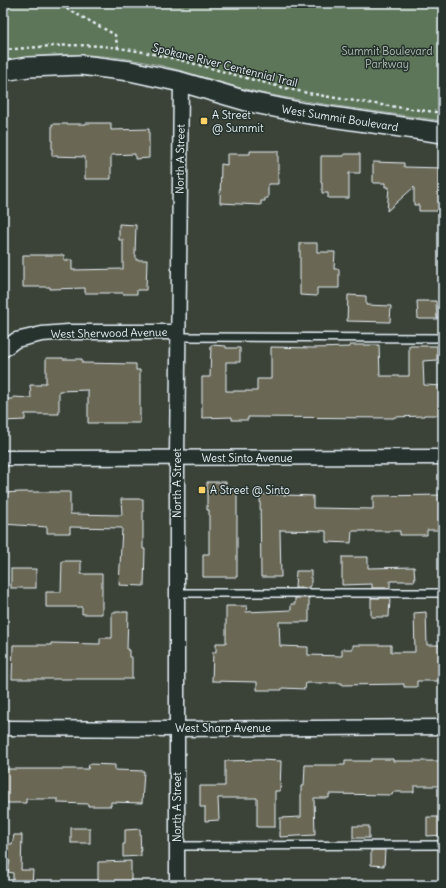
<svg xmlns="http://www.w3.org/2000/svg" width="446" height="888" font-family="Delius,sans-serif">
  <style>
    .green { fill: #5d7458; stroke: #a2b2a8 }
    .building { fill: #6b6855; stroke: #e8f1f8 }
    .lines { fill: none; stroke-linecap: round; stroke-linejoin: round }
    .lane-casing { stroke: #e8f1f8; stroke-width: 10 }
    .street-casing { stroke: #e8f1f8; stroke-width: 17 }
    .secondary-casing { stroke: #e8f1f8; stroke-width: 22 }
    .path { stroke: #e8f1f8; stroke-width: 2.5; stroke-dasharray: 3 3; stroke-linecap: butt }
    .lane { stroke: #26332d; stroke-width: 7 }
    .street { stroke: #26332d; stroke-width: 14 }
    .secondary { stroke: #26332d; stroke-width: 19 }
    .poi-dot { fill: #ffd166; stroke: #26332d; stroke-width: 1.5 }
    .labels { text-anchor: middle; stroke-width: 3; stroke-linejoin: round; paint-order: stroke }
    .park-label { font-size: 11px; fill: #b0bfb8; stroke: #26332d }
    .street-label { font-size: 11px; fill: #e8f1f8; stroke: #26332d }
    .poi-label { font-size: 11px; fill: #e8f1f8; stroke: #26332d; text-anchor: start }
  </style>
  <rect width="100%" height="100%" fill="#3b4339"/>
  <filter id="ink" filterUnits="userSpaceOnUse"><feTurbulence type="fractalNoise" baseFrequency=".025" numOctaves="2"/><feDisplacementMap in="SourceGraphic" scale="8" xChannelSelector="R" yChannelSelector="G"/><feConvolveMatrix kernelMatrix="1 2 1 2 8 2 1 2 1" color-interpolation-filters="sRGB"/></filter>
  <g filter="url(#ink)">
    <path class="green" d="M3 3H443V121C382 112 321 105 261 93 226 85 193 73 159 65 108 53 54 51 3 61Z"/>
    <g class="building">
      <polygon points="86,123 111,123 111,130 149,129 149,158 135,159 135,154 111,155 111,179 85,179 85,157 52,156 52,124 86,124"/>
      <polygon points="250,151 278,151 278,184 268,184 268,198 265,198 265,201 261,201 261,205 220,203 221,164 227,165 227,154 250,154"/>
      <polygon points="344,154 360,154 360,173 349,173 349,198 328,198 328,193 322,193 322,183 321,183 321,156 344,156"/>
      <polygon points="373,162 404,163 404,167 443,168 443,211 419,211 419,205 414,205 414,187 387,211 389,187 385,187 385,183 373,183"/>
      <polygon points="119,224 136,225 135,255 136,255 136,260 147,260 146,290 137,290 137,294 123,294 123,293 85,293 85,288 50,289 50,287 23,287 23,255 64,255 64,260 72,260 72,270 123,269 123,240 119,240"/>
      <polygon points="300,243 317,243 317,252 335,252 334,269 339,269 339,288 317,288 317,296 300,295"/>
      <polygon points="348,295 366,296 366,305 391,306 390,322 347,321"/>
      <polygon points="417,301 436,301 437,319 418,319"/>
      <polygon points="211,345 226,346 226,348 240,348 240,362 226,362 226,391 257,391 257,379 271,379 271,347 313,348 350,347 350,345 379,345 380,376 409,376 409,346 437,346 437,360 423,361 424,385 443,386 443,415 424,415 424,416 394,417 394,418 248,417 248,420 232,420 232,417 202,418 202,377 210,377"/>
      <polygon points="46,358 63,358 63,359 82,359 82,363 136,364 136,370 140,370 140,423 88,423 88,390 59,391 59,414 25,414 25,420 3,421 3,399 13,399 13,397 31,398 30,385 41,385 41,383 46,383"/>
      <polygon points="207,482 226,482 226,488 237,488 237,577 203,577 203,554 209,554 209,510 207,510"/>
      <polygon points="20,492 70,492 70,514 122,515 121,499 143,499 143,549 145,549 144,586 119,585 122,528 70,527 70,533 47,533 47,527 3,524 3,493"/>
      <polygon points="260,494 313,496 313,508 373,509 373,496 443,495 443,530 427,530 427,535 400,535 400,531 352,531 351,543 326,542 326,531 280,530 281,577 261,577"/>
      <polygon points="342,557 368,557 368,568 414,567 415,581 390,581 390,588 372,588 372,584 342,585"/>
      <polygon points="62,561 81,561 81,574 102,574 102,614 82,614 82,607 46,607 46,592 61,592"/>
      <rect x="11" y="569" width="25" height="19"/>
      <polygon points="296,571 311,571 311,586 309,586 309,588 295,588"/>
      <polygon points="295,598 309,598 309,622 279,622 280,646 308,647 308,655 342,656 342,649 353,649 353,645 391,645 391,652 415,652 414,613 426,612 427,645 443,645 443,681 417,681 417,687 404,687 404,684 342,685 342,683 306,683 305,689 282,688 282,690 257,690 257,682 212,681 213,652 216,652 216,643 226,643 226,606 247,606 246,612 291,610 291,604 295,604"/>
      <polygon points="371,598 390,598 389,617 371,617"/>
      <polygon points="112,612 128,612 127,650 129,650 129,657 132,657 132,679 12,679 13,645 51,645 51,643 100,644 100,638 112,638"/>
      <polygon points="371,759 393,759 393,761 443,761 443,786 414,786 414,792 393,792 392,795 329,794 329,798 314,798 315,835 280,837 280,818 301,817 301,786 304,786 305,765 345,765 345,761 371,761"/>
      <polygon points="259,760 281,761 280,791 275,791 275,827 257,827 257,798 218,798 219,820 205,821 205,807 200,807 200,786 225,786 225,761"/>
      <polygon points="89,764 115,765 115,770 144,771 142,803 111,802 111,806 88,806 88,804 58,803 58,799 26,799 26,803 3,803 3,769 88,769"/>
      <polygon points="427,817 442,817 443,835 427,836"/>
      <rect x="353" y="826" width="16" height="12"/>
      <rect x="71" y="828" width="19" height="15"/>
      <polygon points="140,829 141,856 123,857 123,844 125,844 125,830"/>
      <polygon points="14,835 22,835 21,870 33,870 32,885 13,885 13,873 8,872 10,861 3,861 3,844 12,844"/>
      <polygon points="371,850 385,850 384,866 371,865"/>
      <polygon points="131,861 131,885 98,885 98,862"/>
    </g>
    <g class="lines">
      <g class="lane-casing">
        <g id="lane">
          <polyline points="178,337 443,338"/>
          <polyline points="177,593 443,593"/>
          <polyline points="177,846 443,845"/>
        </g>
      </g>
      <g class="street-casing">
        <g id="street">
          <polyline points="3,350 16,340 42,334 68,332 178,332"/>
          <polyline points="3,458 443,457"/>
          <polyline points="3,728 178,729 443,727"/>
          <polyline points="177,885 177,458 181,82"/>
        </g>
      </g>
      <g class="secondary-casing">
        <polyline id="secondary" points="3,71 28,67 81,65 130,71 181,82 250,102 304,113 443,133"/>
      </g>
      <g class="path">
        <polyline points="56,3 110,32 115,35 118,48"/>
        <path d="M3 50C41 47 80 42 118 48 180 56 241 79 303 92 349 101 396 107 443 113"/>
      </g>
      <use href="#lane" class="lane"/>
      <use href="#street" class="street"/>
      <use href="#secondary" class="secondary"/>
    </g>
  </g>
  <g class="poi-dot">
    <rect x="200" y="117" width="8" height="8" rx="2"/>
    <rect x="198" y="486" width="8" height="8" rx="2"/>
  </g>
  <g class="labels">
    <g class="park-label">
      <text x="387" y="55">Summit Boulevard<tspan x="387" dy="13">Parkway</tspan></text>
    </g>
    <g class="street-label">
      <text transform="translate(225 65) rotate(14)" y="4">Spokane River Centennial Trail</text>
      <text transform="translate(340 118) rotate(9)" y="4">West Summit Boulevard</text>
      <text transform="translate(180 159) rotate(-89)" y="4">North A Street</text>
      <text transform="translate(109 333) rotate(-1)" y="4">West Sherwood Avenue</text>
      <text x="247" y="462">West Sinto Avenue</text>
      <text transform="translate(177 483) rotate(-90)" y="4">North A Street</text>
      <text x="223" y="732">West Sharp Avenue</text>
      <text transform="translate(177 807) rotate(-90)" y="4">North A Street</text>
    </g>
    <g class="poi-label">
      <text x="212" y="119">A Street<tspan x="212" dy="13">@ Summit</tspan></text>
      <text x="210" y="494">A Street @ Sinto</text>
    </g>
  </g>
  <rect width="446" height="888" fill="none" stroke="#26332d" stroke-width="16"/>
  <rect x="8" y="8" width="430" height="872" fill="none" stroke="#e8f1f8" stroke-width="1.5" filter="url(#ink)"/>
</svg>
